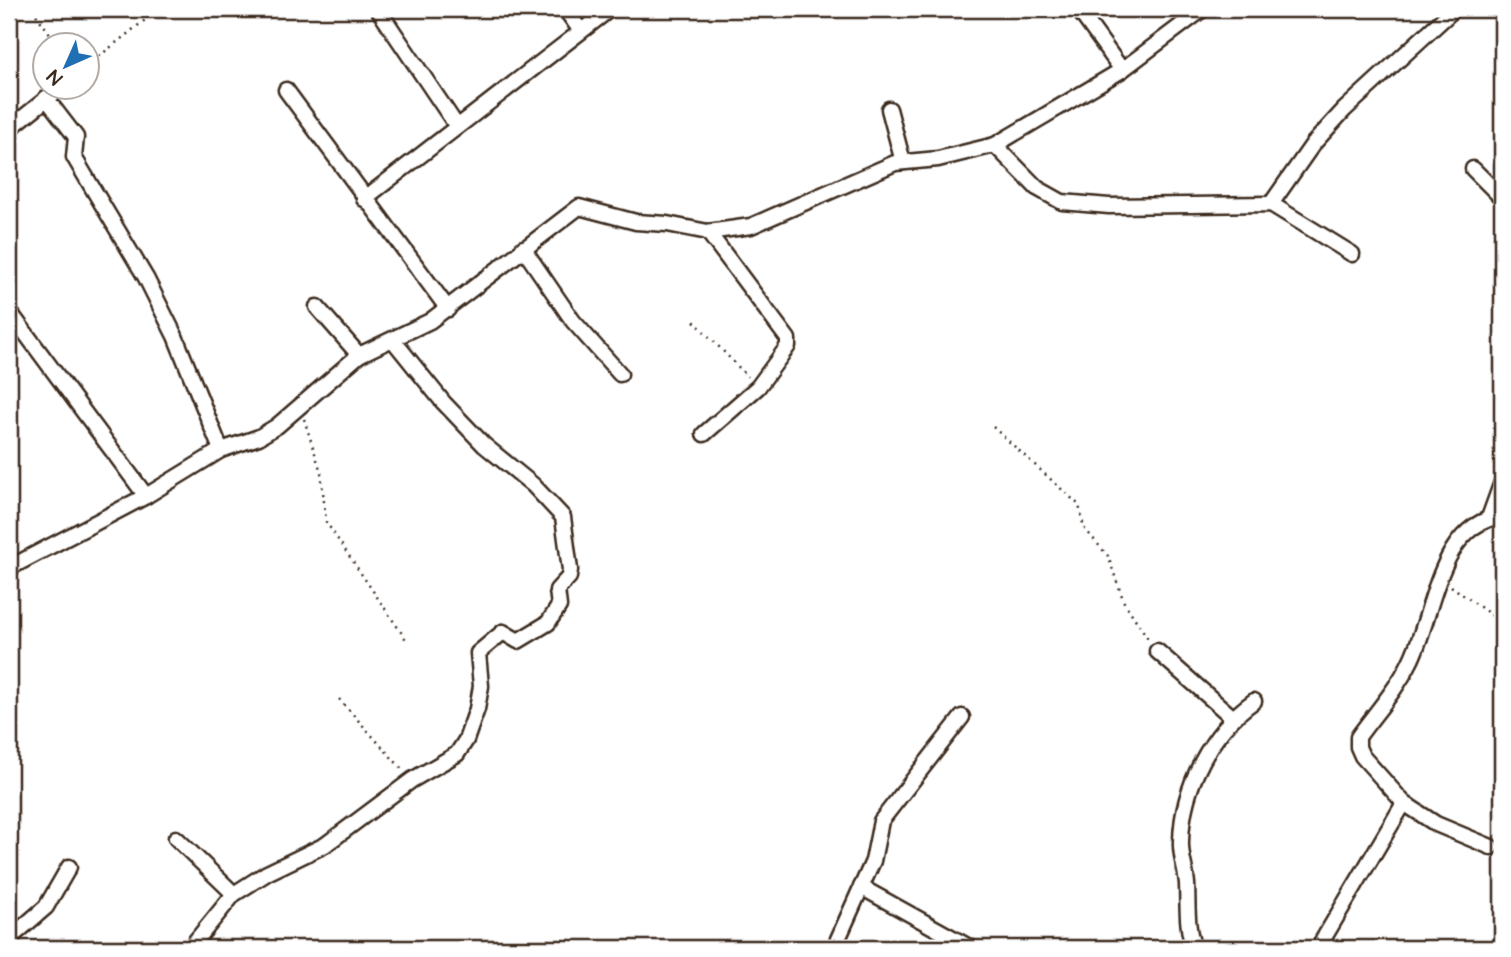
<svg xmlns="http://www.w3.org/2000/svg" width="1511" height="957" font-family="'Architects Daughter',sans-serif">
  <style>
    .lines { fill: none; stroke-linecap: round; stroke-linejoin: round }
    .minor-casing { stroke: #3b2a1e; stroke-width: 19 }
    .path { stroke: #3b2a1e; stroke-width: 2.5; stroke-dasharray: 2 5; stroke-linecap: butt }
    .minor { stroke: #fff; stroke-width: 14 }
  </style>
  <rect width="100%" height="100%" fill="#fff"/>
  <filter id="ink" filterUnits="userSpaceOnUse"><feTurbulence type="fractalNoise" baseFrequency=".0143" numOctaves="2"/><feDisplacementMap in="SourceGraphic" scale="14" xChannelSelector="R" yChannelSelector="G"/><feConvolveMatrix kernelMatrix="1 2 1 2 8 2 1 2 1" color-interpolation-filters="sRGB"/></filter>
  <g filter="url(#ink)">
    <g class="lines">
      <g class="minor-casing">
        <g id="minor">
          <polyline points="378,9 456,125"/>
          <polyline points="565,9 581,31"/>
          <polyline points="1078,9 1122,70"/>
          <polyline points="286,90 448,309"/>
          <polyline points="46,98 76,137 74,157 146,278 175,336 221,450"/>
          <polyline points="889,109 903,162"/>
          <polyline points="9,129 60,88"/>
          <polyline points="995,145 1037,188 1062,202 1109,206 1271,204 1352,254"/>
          <polyline points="1473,169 1502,198"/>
          <polyline points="364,199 610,9"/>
          <polyline points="1271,204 1313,144 1344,110 1454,9"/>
          <polyline points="523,248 573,321 620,374"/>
          <polyline points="317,307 359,355"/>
          <polyline points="9,311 146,496"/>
          <polyline points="704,434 758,387 788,346 788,339 708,232"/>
          <polyline points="1489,518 1502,482"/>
          <polyline points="9,568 146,496 221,450 259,437 277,426 359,355 430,321 579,207 636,222 667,224 708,232 751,226 895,163 938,159 995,145 1122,70 1203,9"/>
          <polyline points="1157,651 1232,717"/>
          <polyline points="176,838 234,894"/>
          <path d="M1491 847 1436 824 1404 803 1362 756 1358 747V737C1376 712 1397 689 1410 662 1434 616 1437 524 1502 516"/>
          <polyline points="861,887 971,948"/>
          <polyline points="9,939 46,907 69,867"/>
          <polyline points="190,948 234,894 267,873 325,845 412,780 457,754 466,740 477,709 481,686 478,653 503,632 518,641 548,623 559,606 557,590 569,577 570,570 563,517 533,485 484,445 443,402 393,340"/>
          <polyline points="834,948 873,861 881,821 962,717"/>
          <path d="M1194 948C1186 928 1188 905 1187 884 1186 869 1180 856 1181 841 1182 787 1211 731 1254 701"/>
          <polyline points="1318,948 1404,803"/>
        </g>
      </g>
      <g class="path">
        <polyline points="32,9 59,46"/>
        <polyline points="88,65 159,9"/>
        <polyline points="694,321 748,377"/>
        <polyline points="304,419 321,472 326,522 407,641"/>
        <polyline points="993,427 1079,505 1084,528 1108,556 1124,602 1149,640"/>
        <polyline points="1451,586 1502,623"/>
        <polyline points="339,699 402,769"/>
        <polyline points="1221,948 1227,941 1234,948"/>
      </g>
      <use href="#minor" class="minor"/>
    </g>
  </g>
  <rect width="1511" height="957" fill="none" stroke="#fff" stroke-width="35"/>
  <rect x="18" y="18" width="1476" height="922" fill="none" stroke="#3b2a1e" stroke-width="2.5" filter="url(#ink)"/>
  <g transform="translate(66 66) rotate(225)"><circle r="33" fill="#ffffff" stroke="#b1aaa5" stroke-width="2"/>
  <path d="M0-5L12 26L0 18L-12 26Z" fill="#1f6fb2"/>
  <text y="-10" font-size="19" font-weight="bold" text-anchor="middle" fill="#3b2a1e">N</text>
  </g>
</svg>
